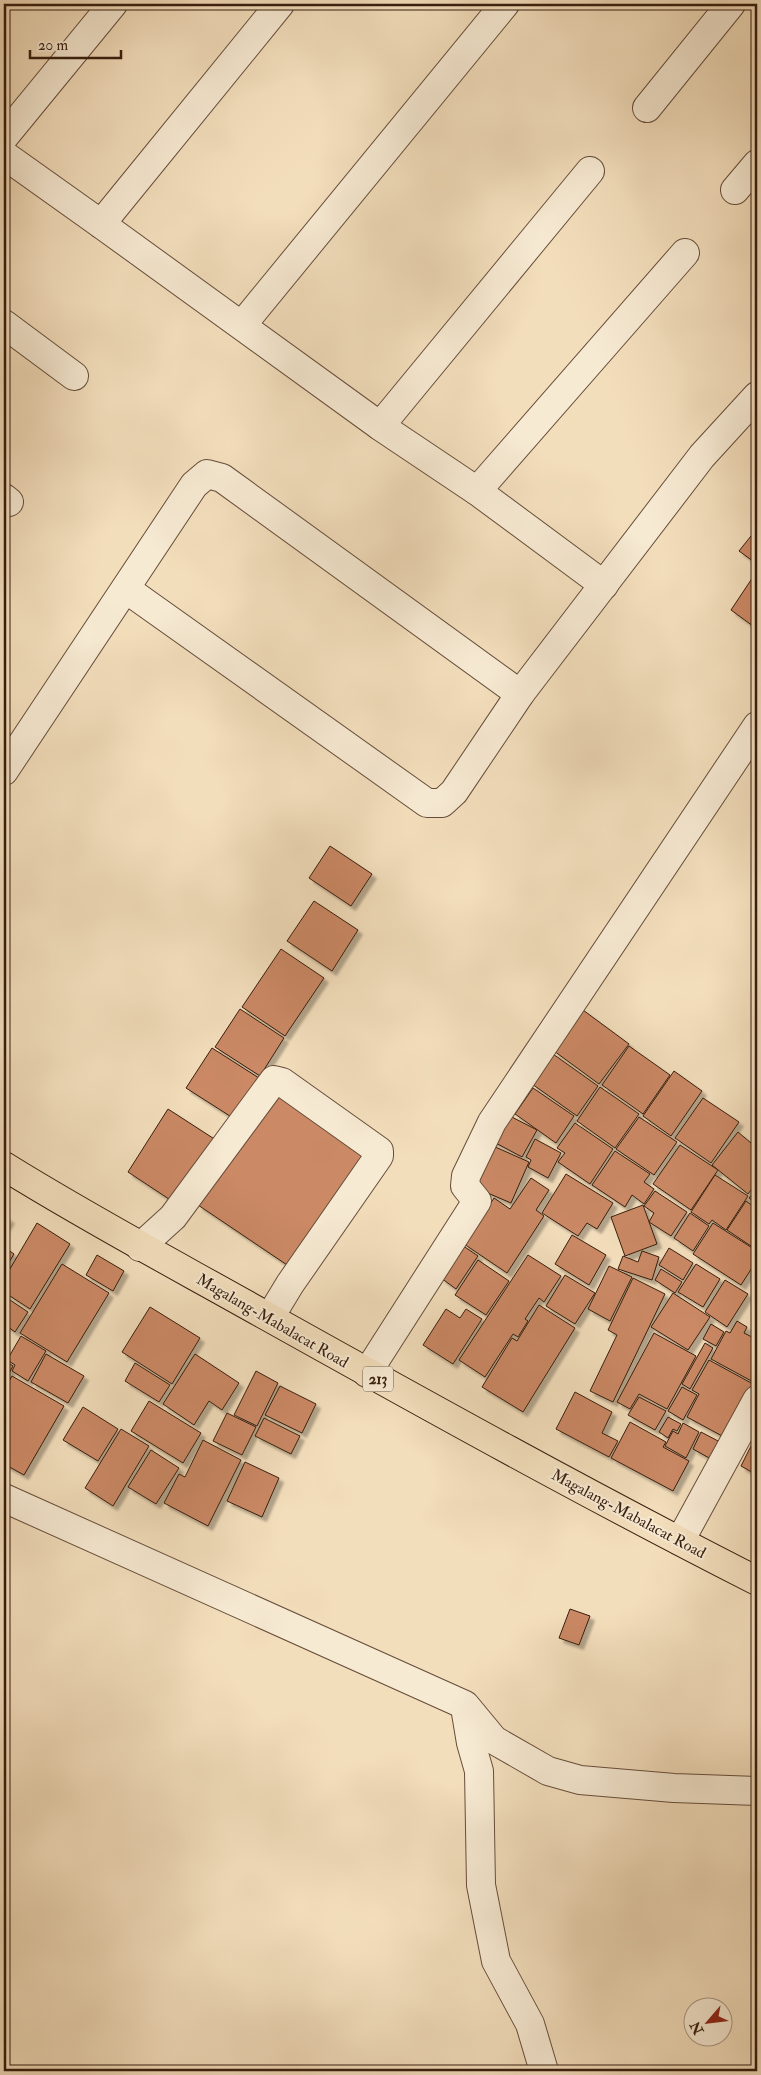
<svg xmlns="http://www.w3.org/2000/svg" width="761" height="2075" font-family="'IM FELL Double Pica',serif">
  <style>
    .building { fill: #cb8965; stroke: #371d0e; filter: url(#shadow) }
    .lines { fill: none; stroke-linecap: round; stroke-linejoin: round }
    .minor-casing { stroke: #664d3a; stroke-width: 30 }
    .major-casing { stroke: #371d0e; stroke-width: 30 }
    .minor { stroke: #f7ead3; stroke-width: 28 }
    .major { stroke: #f3debc; stroke-width: 28 }
    .labels { text-anchor: middle; stroke-width: 4; stroke-linejoin: round; paint-order: stroke }
    .shield { fill: #f7ead3; stroke: #715a49; stroke-width: 1 }
    .shield-label { font-size: 15px; font-weight: bold; fill: #371d0e }
    .street-label { font-size: 16px; fill: #371d0e; stroke: #f7ead3 }
  </style>
  <defs>
    <filter id="shadow"><feDropShadow dx="4.5" dy="4.5" stdDeviation="1" flood-color="#0004"/></filter>
  </defs>
  <rect width="100%" height="100%" fill="#f3debc"/>
  <filter id="stains"><feTurbulence type="fractalNoise" baseFrequency=".004" numOctaves="4"/><feColorMatrix values="0 0 0 0 .2 0 0 0 0 .09 0 0 0 0 .02 0 0 0 .5 -.17"/></filter>
  <radialGradient id="worn" r=".72"><stop offset=".6" stop-color="#630" stop-opacity="0"/><stop offset="1" stop-color="#630" stop-opacity=".3"/></radialGradient>
  <g class="building">
    <polygon points="751,536 757,540 757,564 739,551"/>
    <polygon points="757,571 757,629 731,610"/>
    <polygon points="330,846 372,874 351,906 309,878"/>
    <polygon points="314,901 358,930 332,971 287,941"/>
    <polygon points="281,949 324,978 285,1036 242,1007"/>
    <polygon points="240,1009 284,1038 260,1076 215,1047"/>
    <polygon points="583,1010 629,1044 599,1084 554,1051"/>
    <polygon points="629,1046 670,1075 643,1114 602,1085"/>
    <polygon points="212,1048 259,1078 233,1118 186,1088"/>
    <polygon points="553,1054 598,1086 577,1116 532,1084"/>
    <polygon points="674,1071 702,1091 671,1136 643,1116"/>
    <polygon points="600,1087 639,1114 615,1148 577,1121"/>
    <polygon points="533,1088 574,1116 556,1143 515,1114"/>
    <polygon points="274,1093 371,1158 296,1271 198,1205"/>
    <polygon points="703,1098 739,1122 711,1163 675,1138"/>
    <polygon points="168,1109 219,1142 178,1205 128,1172"/>
    <polygon points="506,1114 537,1130 522,1157 492,1141"/>
    <polygon points="639,1117 677,1142 654,1175 616,1149"/>
    <polygon points="575,1123 613,1149 590,1184 558,1162 565,1153 557,1148"/>
    <polygon points="738,1132 757,1148 757,1182 748,1194 712,1165"/>
    <polygon points="535,1139 561,1153 548,1178 528,1167 531,1160 526,1157"/>
    <polygon points="680,1145 718,1170 691,1210 653,1184"/>
    <polygon points="493,1146 529,1162 511,1203 476,1188"/>
    <polygon points="615,1151 650,1174 644,1182 654,1189 644,1204 632,1195 625,1207 592,1185"/>
    <polygon points="566,1174 613,1203 597,1229 587,1223 578,1236 542,1213"/>
    <polygon points="715,1175 748,1196 726,1230 712,1220 709,1224 691,1212"/>
    <polygon points="531,1178 549,1190 536,1210 544,1216 507,1273 464,1244 494,1198 510,1209"/>
    <polygon points="757,1188 757,1204 749,1198"/>
    <polygon points="655,1191 687,1212 671,1236 649,1222 654,1213 644,1206"/>
    <polygon points="746,1201 757,1209 757,1250 727,1230"/>
    <polygon points="643,1205 657,1244 625,1256 611,1217"/>
    <polygon points="690,1213 709,1226 693,1251 674,1238"/>
    <polygon points="4,1216 10,1219 4,1229"/>
    <polygon points="37,1223 70,1244 30,1309 4,1292 4,1279"/>
    <polygon points="713,1223 757,1251 757,1260 741,1285 693,1254"/>
    <polygon points="572,1235 606,1255 589,1285 555,1264"/>
    <polygon points="462,1245 478,1256 456,1289 441,1278"/>
    <polygon points="4,1247 14,1254 4,1271"/>
    <polygon points="669,1248 693,1263 683,1280 659,1265"/>
    <polygon points="642,1251 659,1257 652,1280 618,1269 623,1256 638,1262"/>
    <polygon points="97,1255 124,1271 113,1291 86,1275"/>
    <polygon points="528,1255 561,1276 544,1302 539,1298 525,1319 528,1321 518,1337 513,1334 485,1377 459,1360"/>
    <polygon points="478,1260 509,1281 486,1315 455,1295"/>
    <polygon points="62,1264 109,1293 67,1362 20,1333"/>
    <polygon points="696,1264 720,1279 703,1307 678,1292"/>
    <polygon points="609,1266 632,1277 610,1321 588,1309"/>
    <polygon points="661,1269 682,1282 675,1293 655,1280"/>
    <polygon points="565,1275 595,1293 575,1324 546,1306"/>
    <polygon points="633,1278 665,1294 613,1402 590,1391 617,1335 608,1330"/>
    <polygon points="725,1280 748,1294 727,1327 705,1312"/>
    <polygon points="673,1293 710,1317 688,1350 651,1327"/>
    <polygon points="4,1296 28,1312 15,1332 4,1324"/>
    <polygon points="539,1305 575,1328 523,1412 482,1387 512,1338 517,1341"/>
    <polygon points="150,1307 200,1338 172,1384 122,1352"/>
    <polygon points="446,1309 460,1318 466,1309 482,1319 453,1364 423,1345"/>
    <polygon points="737,1321 747,1327 744,1333 754,1338 757,1333 757,1384 711,1359 726,1331 730,1333"/>
    <polygon points="711,1324 724,1332 716,1346 703,1339"/>
    <polygon points="654,1333 696,1356 667,1409 639,1394 630,1409 617,1402"/>
    <polygon points="21,1336 46,1351 28,1381 12,1371 15,1365 7,1360"/>
    <polygon points="705,1343 713,1348 690,1389 682,1384"/>
    <polygon points="46,1354 84,1376 68,1403 31,1382"/>
    <polygon points="195,1354 239,1383 222,1410 209,1401 194,1425 163,1404"/>
    <polygon points="4,1360 13,1366 4,1382"/>
    <polygon points="709,1360 753,1384 724,1437 687,1417 699,1394 692,1390"/>
    <polygon points="135,1363 170,1385 159,1402 125,1381"/>
    <polygon points="256,1371 278,1383 257,1426 234,1415"/>
    <polygon points="12,1376 64,1406 24,1475 4,1464 4,1390"/>
    <polygon points="280,1386 316,1404 302,1433 265,1415"/>
    <polygon points="682,1387 697,1395 683,1420 668,1411"/>
    <polygon points="575,1392 612,1412 602,1433 618,1441 609,1457 556,1429"/>
    <polygon points="639,1397 666,1411 655,1430 628,1415"/>
    <polygon points="149,1401 201,1433 183,1463 131,1431"/>
    <polygon points="83,1407 118,1429 98,1461 63,1440"/>
    <polygon points="227,1413 256,1427 242,1455 213,1441"/>
    <polygon points="668,1417 681,1424 677,1431 673,1429 668,1438 659,1432"/>
    <polygon points="264,1418 300,1436 291,1454 255,1436"/>
    <polygon points="630,1422 666,1442 663,1447 689,1461 673,1491 611,1458"/>
    <polygon points="683,1423 699,1432 686,1458 665,1446 673,1431 678,1434"/>
    <polygon points="121,1429 149,1446 113,1506 85,1488"/>
    <polygon points="701,1432 720,1442 711,1459 693,1449"/>
    <polygon points="203,1440 241,1460 208,1526 164,1503 179,1474 185,1477"/>
    <polygon points="752,1444 757,1447 757,1475 741,1466"/>
    <polygon points="151,1450 179,1468 156,1504 128,1487"/>
    <polygon points="245,1462 279,1478 262,1517 227,1501"/>
    <polygon points="570,1609 590,1616 579,1645 559,1638"/>
  </g>
  <g class="lines">
    <g class="minor-casing">
      <g id="minor">
        <polyline points="647,108 731,4"/>
        <polyline points="4,137 113,4"/>
        <polyline points="4,155 101,224 380,426 477,491 604,585"/>
        <polyline points="735,190 757,164"/>
        <polyline points="101,224 280,4"/>
        <polyline points="4,324 74,376"/>
        <polyline points="242,325 505,4"/>
        <polyline points="380,426 590,171"/>
        <polyline points="477,491 685,253"/>
        <polyline points="4,498 9,502"/>
        <polyline points="126,589 427,803 442,803 454,792 520,694 702,456 757,396"/>
        <polyline points="4,771 194,485 207,474 222,478 520,694"/>
        <polyline points="140,1247 173,1217 274,1080 282,1082 379,1151 379,1156 290,1284 270,1317"/>
        <polyline points="367,1373 477,1201 465,1186 466,1176 492,1122 757,726"/>
        <polyline points="4,1498 465,1705 494,1740 548,1771 580,1780 674,1788 757,1791"/>
        <polyline points="680,1541 757,1400"/>
        <polyline points="465,1707 471,1743 479,1771 481,1885 496,1961 530,2024 544,2071"/>
      </g>
    </g>
    <g class="major-casing">
      <path id="major" d="M4 1166C89 1219 176 1265 263 1314 426 1405 590 1496 757 1581"/>
    </g>
    <use href="#minor" class="minor"/>
    <use href="#major" class="major"/>
  </g>
  <g class="labels">
    <rect class="shield" x="363" y="1366.5" width="30" height="25" rx="4"/>
    <g class="shield-label">
      <text x="378" y="1384">213</text>
    </g>
    <g class="street-label">
      <text transform="translate(273 1320) rotate(30)" y="6">Magalang-Mabalacat Road</text>
      <text transform="translate(629 1513) rotate(28)" y="6">Magalang-Mabalacat Road</text>
    </g>
  </g>
  <rect width="761" height="2075" fill="none" stroke="#f3debc" stroke-width="20"/>
  <rect x="5" y="5" width="751" height="2065" fill="none" stroke="#371d0e" stroke-width="2.5"/>
  <rect x="10" y="10" width="741" height="2055" fill="none" stroke="#371d0e"/>
  <g transform="translate(708 2022) rotate(242)"><circle r="24" fill="#f7ead3" stroke="#aa9884"/>
  <path d="M0-4L9 19L0 12L-9 19Z" fill="#8f2418"/>
  <text y="-8" font-size="14" font-weight="bold" text-anchor="middle" fill="#371d0e">N</text>
  </g>
  <path d="M30 50v8h91v-8" fill="none" stroke="#371d0e" stroke-width="2.5"/>
  <text x="38" y="50" font-size="15" fill="#371d0e" stroke="#f7ead3" stroke-width="4" paint-order="stroke">20 m</text>
  <rect width="100%" height="100%" filter="url(#stains)"/>
  <rect width="100%" height="100%" fill="url(#worn)"/>
</svg>
